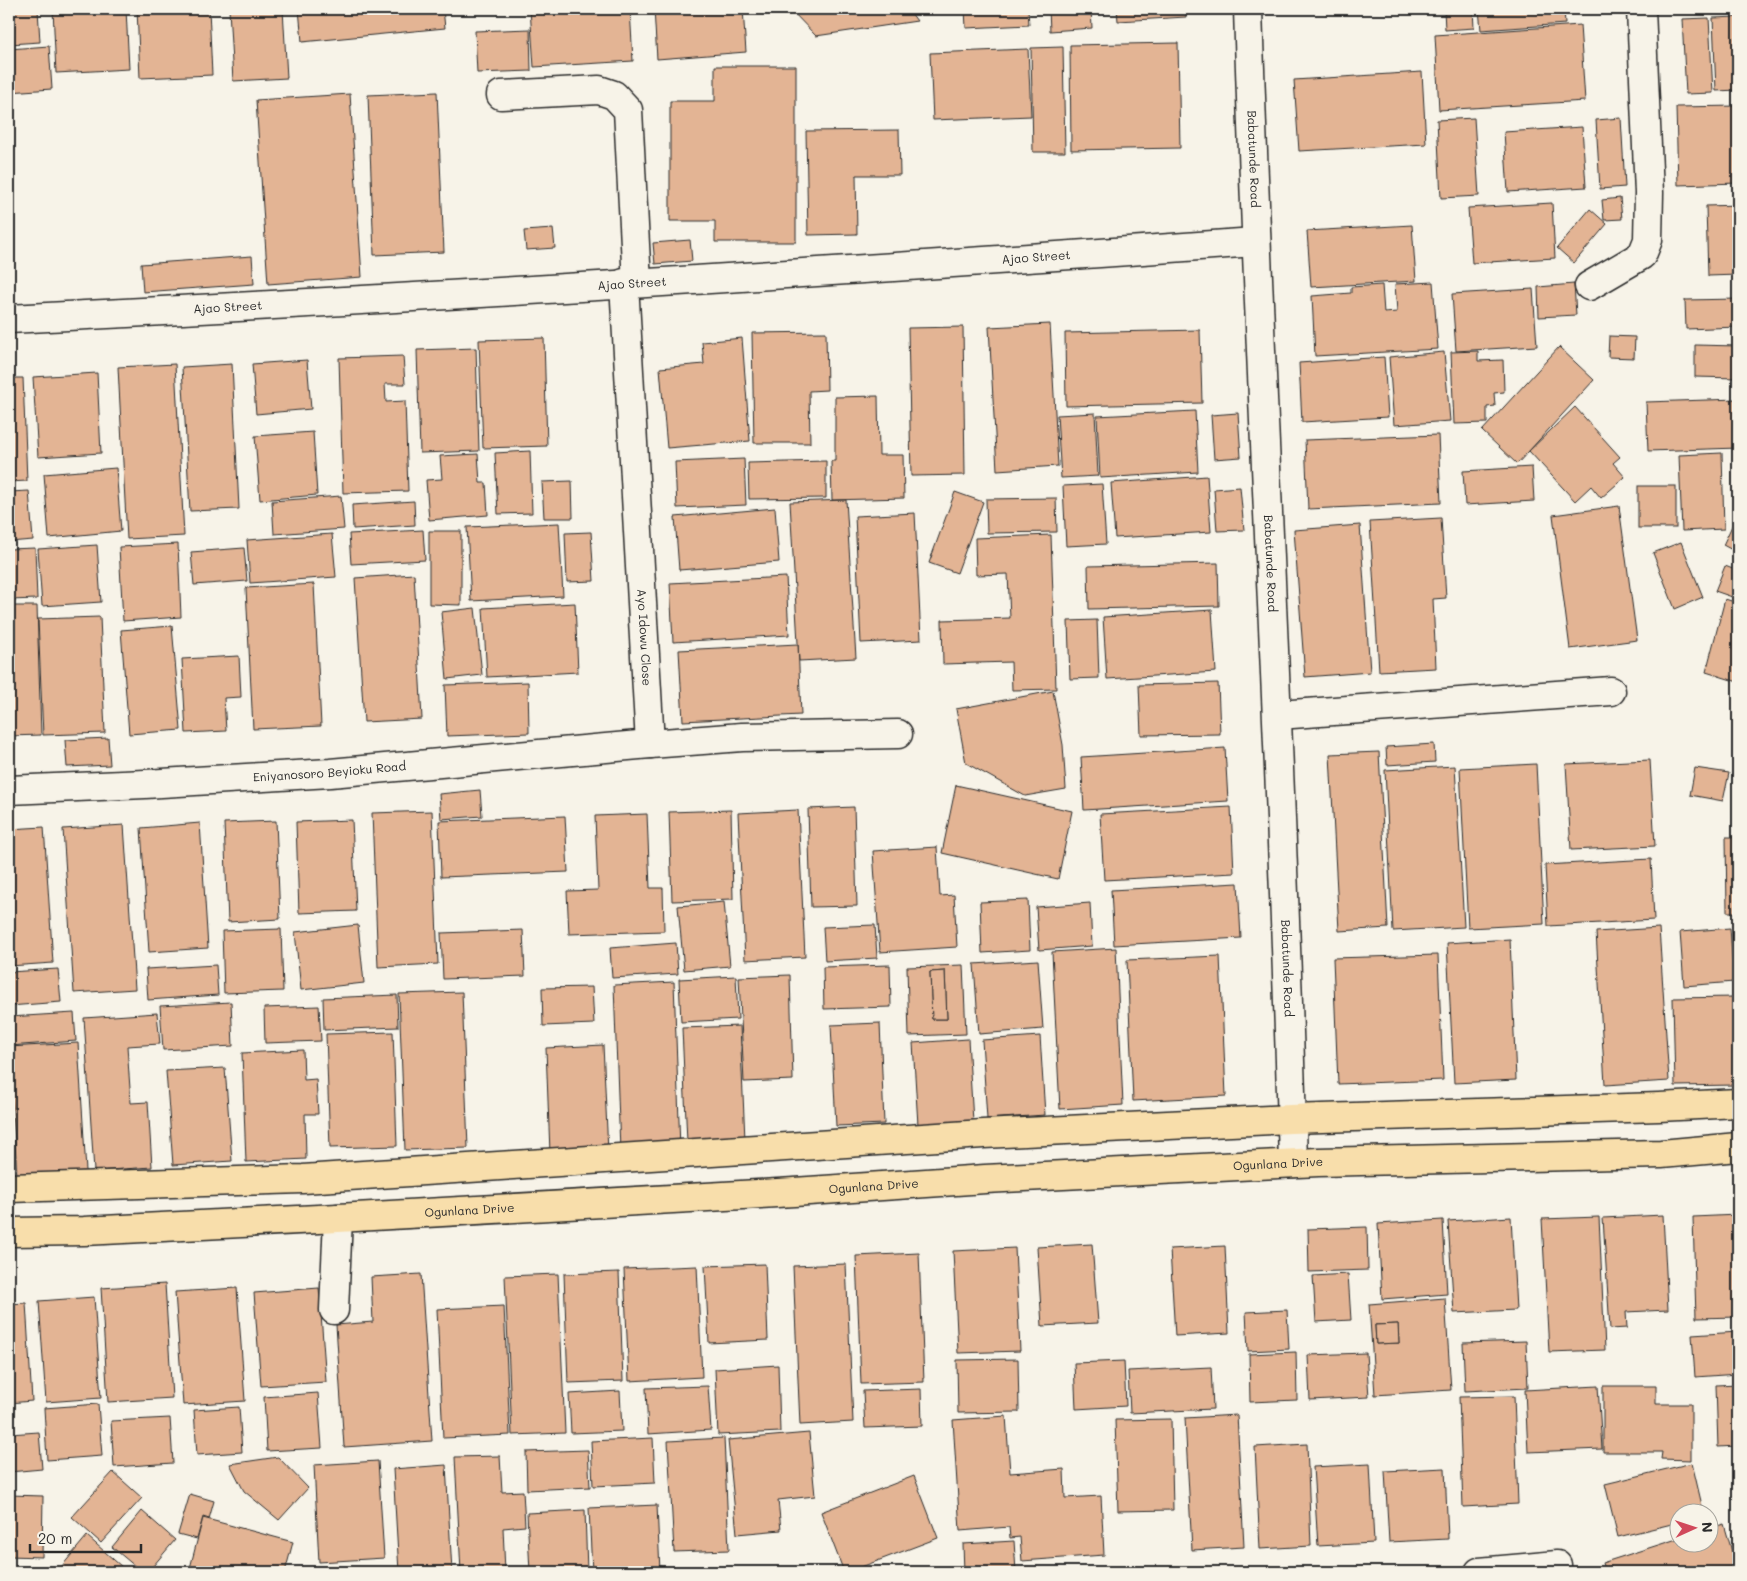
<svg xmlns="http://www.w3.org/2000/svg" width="1747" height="1581" font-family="Mali,sans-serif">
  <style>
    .building { fill: #e3b494; stroke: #2b2b2b; fill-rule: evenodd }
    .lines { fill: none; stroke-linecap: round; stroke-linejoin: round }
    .minor-casing { stroke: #2b2b2b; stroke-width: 31 }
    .major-casing { stroke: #2b2b2b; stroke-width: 31 }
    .minor { stroke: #f7f3e8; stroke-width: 28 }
    .major { stroke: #f8deab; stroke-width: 28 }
    .labels { text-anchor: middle; stroke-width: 4; stroke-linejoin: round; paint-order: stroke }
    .street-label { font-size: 12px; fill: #2b2b2b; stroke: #f7f3e8 }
  </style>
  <rect width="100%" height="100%" fill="#f7f3e8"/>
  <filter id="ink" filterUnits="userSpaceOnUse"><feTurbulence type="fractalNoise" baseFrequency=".02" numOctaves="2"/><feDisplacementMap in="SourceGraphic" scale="10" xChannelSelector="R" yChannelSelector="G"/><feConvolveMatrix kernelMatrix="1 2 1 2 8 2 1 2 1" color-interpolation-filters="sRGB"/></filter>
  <g filter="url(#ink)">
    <g class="building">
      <polygon points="9,9 38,9 40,42 9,44"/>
      <polygon points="53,9 126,9 129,69 56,73"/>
      <polygon points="137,9 209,9 212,75 140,78"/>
      <polygon points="229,9 283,9 287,78 233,81"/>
      <polygon points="299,9 443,9 445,28 302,42"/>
      <polygon points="530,9 630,9 633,61 534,67"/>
      <polygon points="654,9 743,9 746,52 657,59"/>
      <polygon points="790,9 908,9 917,21 816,36"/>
      <polygon points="965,9 1028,9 1029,25 966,28"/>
      <polygon points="1049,9 1091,9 1092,28 1050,31"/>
      <polygon points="1117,9 1185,9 1186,17 1118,21"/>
      <polygon points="1444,9 1473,9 1474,28 1445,30"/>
      <polygon points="1479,9 1564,9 1565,24 1481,30"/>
      <polygon points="1738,17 1738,90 1716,91 1713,18"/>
      <polygon points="1709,18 1713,93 1686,94 1682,19"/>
      <polygon points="1580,25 1585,101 1439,110 1435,35"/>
      <polygon points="530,29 531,71 477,73 475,31"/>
      <polygon points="1178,43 1180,148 1071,150 1070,45"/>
      <polygon points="49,46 52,89 9,92 9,49"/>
      <polygon points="1063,47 1065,152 1033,152 1031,48"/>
      <polygon points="1028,49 1031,116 933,120 930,53"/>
      <polygon points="715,66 796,66 796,242 715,242 715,221 670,221 670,101 715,101"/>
      <polygon points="1422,72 1426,144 1299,151 1294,80"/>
      <polygon points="437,92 444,252 374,255 368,95"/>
      <polygon points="350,94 362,277 268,284 256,100"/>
      <polygon points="1738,106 1738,183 1678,185 1676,107"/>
      <polygon points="1474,118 1479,196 1441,198 1437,120"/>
      <polygon points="1621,118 1625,187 1600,189 1596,120"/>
      <polygon points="1582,127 1586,187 1508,192 1504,132"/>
      <polygon points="899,130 900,175 856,175 857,234 808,235 806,131"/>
      <polygon points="1620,198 1622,219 1604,220 1602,200"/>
      <polygon points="1552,203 1555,258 1472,263 1468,208"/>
      <polygon points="1738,205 1738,275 1708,276 1706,206"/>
      <polygon points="1590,209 1607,224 1574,263 1557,248"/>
      <polygon points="1412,225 1416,281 1311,287 1307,231"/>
      <polygon points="553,229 555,248 526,250 524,231"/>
      <polygon points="690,240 692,261 655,264 653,243"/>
      <polygon points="252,256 254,284 143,292 141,264"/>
      <polygon points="1433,282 1438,349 1315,356 1312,296 1351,293 1351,287 1382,285 1384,313 1397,312 1395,284"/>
      <polygon points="1574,284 1576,315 1539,317 1538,287"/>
      <polygon points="1533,289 1537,346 1456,351 1452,294"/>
      <polygon points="1738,299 1738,327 1686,329 1685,300"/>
      <polygon points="1050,324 1058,466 997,470 989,327"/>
      <polygon points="963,327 965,475 911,476 908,328"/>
      <polygon points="1200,330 1202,403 1066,406 1065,333"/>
      <polygon points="826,332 827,390 809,391 810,443 754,443 752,333"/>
      <polygon points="1609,336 1635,337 1634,358 1608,357"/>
      <polygon points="544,338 547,446 483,448 479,340"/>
      <polygon points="742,338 750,441 667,448 660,368 704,364 702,342"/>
      <polygon points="1695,345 1738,346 1738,378 1695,377"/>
      <polygon points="1559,347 1594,380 1517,464 1482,431"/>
      <polygon points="476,348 479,451 420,453 417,350"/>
      <polygon points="1478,351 1478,361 1503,360 1504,392 1494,393 1495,406 1487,407 1487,423 1454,424 1451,352"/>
      <polygon points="1444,352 1450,421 1394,425 1389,357"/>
      <polygon points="403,356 405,384 385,384 386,402 405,401 408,491 343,493 339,358"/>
      <polygon points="1384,357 1388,417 1302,422 1299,363"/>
      <polygon points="307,360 311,409 256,414 252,364"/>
      <polygon points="175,364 184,536 127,539 118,367"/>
      <polygon points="232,364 239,509 190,511 182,367"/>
      <polygon points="97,373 101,453 38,457 33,377"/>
      <polygon points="9,378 23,378 27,481 9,482"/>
      <polygon points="878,396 879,455 903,455 904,498 832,500 831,461 835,461 835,397"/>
      <polygon points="1738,399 1738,448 1648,451 1646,402"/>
      <polygon points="1575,407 1620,457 1613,463 1625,477 1601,498 1591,486 1575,501 1529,451"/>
      <polygon points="1195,411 1198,472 1100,478 1097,416"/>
      <polygon points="1095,413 1098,476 1061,478 1057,415"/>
      <polygon points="1238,413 1241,457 1214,459 1211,415"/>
      <polygon points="313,432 317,495 260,500 255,436"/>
      <polygon points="1438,435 1441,503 1308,509 1305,440"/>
      <polygon points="530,451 532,513 498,514 495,453"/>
      <polygon points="1722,453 1724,529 1682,531 1679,455"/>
      <polygon points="478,454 480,483 486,483 488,515 429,520 426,480 442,479 440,456"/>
      <polygon points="744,459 746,505 677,508 675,462"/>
      <polygon points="826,461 826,498 749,499 748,463"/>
      <polygon points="1532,467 1534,501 1465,505 1463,471"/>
      <polygon points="116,468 121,531 49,538 44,474"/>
      <polygon points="1207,476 1211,532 1115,538 1111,483"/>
      <polygon points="572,481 573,518 544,518 542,482"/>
      <polygon points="1102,484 1106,544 1066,546 1063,486"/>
      <rect x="1638" y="486" width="38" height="42"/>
      <polygon points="1240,487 1244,530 1217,531 1214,489"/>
      <polygon points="29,491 33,540 9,542 9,492"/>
      <polygon points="955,492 983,502 957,573 929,563"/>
      <polygon points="341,496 344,529 274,534 272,501"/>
      <polygon points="1056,498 1057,532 987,533 986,499"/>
      <polygon points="846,500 856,658 799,661 790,502"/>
      <polygon points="414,501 415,525 353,529 352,505"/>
      <polygon points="1619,506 1637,640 1570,649 1553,515"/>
      <polygon points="775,508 779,562 679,570 675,517"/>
      <polygon points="915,513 921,640 861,643 855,516"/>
      <polygon points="1738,513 1738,553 1723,545"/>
      <polygon points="1441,518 1446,598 1433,599 1436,668 1379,671 1370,522"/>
      <polygon points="559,523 563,596 471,601 467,527"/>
      <polygon points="1360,525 1370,672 1305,677 1294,530"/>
      <polygon points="423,530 425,560 351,564 349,534"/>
      <polygon points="429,531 461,531 461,605 429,604"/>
      <polygon points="591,532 594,581 567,582 565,533"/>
      <polygon points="332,534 336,577 250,583 247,540"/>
      <polygon points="1051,535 1056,689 1012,690 1011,662 943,664 942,620 1010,618 1008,574 976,575 975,538"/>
      <polygon points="1681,542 1703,597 1675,609 1653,553"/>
      <polygon points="178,544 181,617 123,621 119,547"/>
      <polygon points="97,545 101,602 42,606 38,549"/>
      <polygon points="35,548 37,599 9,600 9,549"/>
      <polygon points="244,548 247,581 194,585 191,552"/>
      <polygon points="1218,563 1219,606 1089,609 1088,566"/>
      <polygon points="1725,566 1738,571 1738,599 1715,591"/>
      <polygon points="414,574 422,719 364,722 355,578"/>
      <polygon points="786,577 789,635 673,642 670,583"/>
      <polygon points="314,584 321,726 253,729 246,588"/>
      <polygon points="1725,599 1738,603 1738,682 1706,672"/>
      <polygon points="575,603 578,672 487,677 483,608"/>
      <polygon points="9,606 37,606 41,735 9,736"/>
      <polygon points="475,608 482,675 447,679 441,612"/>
      <polygon points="1212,610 1216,672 1107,679 1103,617"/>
      <polygon points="100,617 105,733 43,735 38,619"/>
      <polygon points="1097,620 1099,678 1070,679 1068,621"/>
      <polygon points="172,626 181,730 129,734 121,630"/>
      <polygon points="798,644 801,715 683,721 679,650"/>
      <polygon points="239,656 241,697 224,698 226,731 186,733 182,659"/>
      <polygon points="528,682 529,733 447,736 445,685"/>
      <polygon points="1218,683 1220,734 1141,735 1139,685"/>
      <polygon points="1053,691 1063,745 1066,789 1025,796 966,763 956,709"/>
      <polygon points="108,738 110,765 67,767 65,740"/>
      <polygon points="1434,744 1435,762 1387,765 1386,747"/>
      <polygon points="1225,748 1228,801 1084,810 1081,757"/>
      <polygon points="1379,752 1388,928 1339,931 1330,754"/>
      <polygon points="1650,760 1655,846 1571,850 1566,764"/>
      <polygon points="1536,764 1544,924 1468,928 1460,768"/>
      <polygon points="1455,766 1464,927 1393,931 1385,770"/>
      <polygon points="1695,768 1729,773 1723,801 1690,795"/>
      <polygon points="956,785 1072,811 1058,879 942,853"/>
      <polygon points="480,790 482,816 441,819 439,794"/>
      <polygon points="854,807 857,906 811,907 808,809"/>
      <polygon points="1231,807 1234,873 1104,880 1100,814"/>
      <polygon points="731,810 733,899 672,901 669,812"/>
      <polygon points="798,810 805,957 745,960 738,813"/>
      <polygon points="432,811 438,964 378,967 372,813"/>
      <polygon points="647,814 650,888 663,888 664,931 569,934 567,891 598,890 595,816"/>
      <polygon points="565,816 568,872 441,877 439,821"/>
      <polygon points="352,820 356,911 299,913 296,822"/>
      <polygon points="276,821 280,919 228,922 224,823"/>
      <polygon points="200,823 208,948 149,952 141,828"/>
      <polygon points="124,825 135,989 74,993 63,829"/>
      <polygon points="44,827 53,963 9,966 9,829"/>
      <polygon points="1726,837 1738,837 1738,912 1727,912"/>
      <polygon points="937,847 940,896 954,895 957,947 880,952 873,851"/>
      <polygon points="1651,859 1654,920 1548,926 1545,865"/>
      <polygon points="1238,883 1241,938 1114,945 1111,890"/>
      <polygon points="1028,900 1030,950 982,953 980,902"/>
      <polygon points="724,902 730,966 684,970 678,906"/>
      <polygon points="1090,903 1092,946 1039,950 1036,907"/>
      <polygon points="358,925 364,983 301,990 295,932"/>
      <polygon points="875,925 877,958 825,961 823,927"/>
      <polygon points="1659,928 1669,1081 1605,1085 1596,932"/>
      <polygon points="1730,928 1734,982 1684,986 1680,932"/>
      <polygon points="281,929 283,991 224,993 222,931"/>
      <polygon points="523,930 525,976 443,979 441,933"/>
      <polygon points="1510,939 1516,1080 1454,1083 1447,943"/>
      <polygon points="676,943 678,974 612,978 610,948"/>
      <polygon points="1116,948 1123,1105 1060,1109 1052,952"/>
      <polygon points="1438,955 1443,1080 1338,1084 1333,958"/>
      <polygon points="1220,956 1226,1096 1133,1101 1127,960"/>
      <polygon points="1038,960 1043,1029 979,1034 974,964"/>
      <polygon points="216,965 218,995 148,1000 146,969"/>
      <polygon points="890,965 891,1007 824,1009 823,967"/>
      <path d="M963 965 966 1034 909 1036 907 967ZM945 971 947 1019H932L930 972Z"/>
      <polygon points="58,969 61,1002 9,1006 9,972"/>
      <polygon points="945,971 947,1019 932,1019 930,972"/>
      <polygon points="790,975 793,1080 744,1082 739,977"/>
      <polygon points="736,976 738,1019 681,1022 679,979"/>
      <polygon points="674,982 680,1149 620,1151 614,985"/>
      <polygon points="592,987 594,1024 543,1026 542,988"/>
      <polygon points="462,992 468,1148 405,1150 399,994"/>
      <polygon points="397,995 398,1027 324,1030 323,998"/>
      <polygon points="1734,997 1735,1085 1675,1086 1673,998"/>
      <polygon points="231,1002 233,1046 163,1050 160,1006"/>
      <polygon points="319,1006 321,1041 265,1043 264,1008"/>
      <polygon points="74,1013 76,1041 9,1046 9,1017"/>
      <polygon points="157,1013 160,1044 127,1046 131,1103 148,1102 152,1167 94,1171 84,1018"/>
      <polygon points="880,1023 884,1124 836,1126 831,1025"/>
      <polygon points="740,1026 745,1140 687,1142 682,1028"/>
      <polygon points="393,1032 397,1146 330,1148 326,1034"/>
      <polygon points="1040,1036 1045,1115 987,1119 982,1040"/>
      <polygon points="968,1039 973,1122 918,1125 913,1043"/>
      <polygon points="78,1043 86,1171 17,1175 9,1047"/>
      <polygon points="603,1045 608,1152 550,1153 546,1048"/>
      <polygon points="303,1050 304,1080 316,1079 318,1114 305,1114 306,1159 246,1162 242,1053"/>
      <polygon points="225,1068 232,1161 173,1165 166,1071"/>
      <polygon points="1663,1215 1668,1310 1626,1312 1627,1328 1610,1329 1603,1218"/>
      <polygon points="1738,1215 1738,1317 1696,1318 1693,1217"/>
      <polygon points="1511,1217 1516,1310 1454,1313 1448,1221"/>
      <polygon points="1599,1217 1605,1350 1549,1352 1542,1219"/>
      <polygon points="1443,1220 1447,1294 1382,1299 1378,1224"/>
      <polygon points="1367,1227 1368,1270 1309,1272 1308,1229"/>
      <polygon points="1092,1244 1098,1323 1042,1326 1037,1247"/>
      <polygon points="1225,1246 1229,1333 1175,1336 1170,1249"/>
      <polygon points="1015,1248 1020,1351 958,1353 953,1251"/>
      <polygon points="919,1253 924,1382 861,1384 856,1256"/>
      <polygon points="765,1264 768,1340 709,1343 705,1266"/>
      <polygon points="846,1264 853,1422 800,1425 793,1266"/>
      <polygon points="697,1266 702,1377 629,1381 624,1269"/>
      <polygon points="619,1272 623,1381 568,1383 564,1274"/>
      <polygon points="421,1274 432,1441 344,1447 336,1325 373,1322 371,1277"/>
      <polygon points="558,1274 565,1433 512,1435 505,1276"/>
      <polygon points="1348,1274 1351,1320 1316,1322 1313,1276"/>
      <polygon points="165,1284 172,1398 108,1402 101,1288"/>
      <polygon points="237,1288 245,1401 183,1405 175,1292"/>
      <polygon points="319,1288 326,1382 261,1386 254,1293"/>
      <polygon points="94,1297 101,1398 46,1402 39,1301"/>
      <path d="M1445 1298 1451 1390 1375 1395 1369 1304ZM1398 1324 1399 1343 1376 1344 1375 1325Z"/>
      <polygon points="26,1303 32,1401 9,1403 9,1304"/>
      <polygon points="504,1306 510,1435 443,1438 437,1309"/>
      <polygon points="1287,1310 1289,1349 1248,1351 1246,1312"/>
      <polygon points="1398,1324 1399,1343 1376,1344 1375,1325"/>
      <polygon points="1738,1332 1738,1374 1695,1377 1692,1335"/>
      <polygon points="1526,1341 1528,1388 1465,1391 1463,1343"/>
      <polygon points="1296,1352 1297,1400 1250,1402 1249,1354"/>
      <polygon points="1366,1353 1369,1397 1310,1400 1308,1355"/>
      <polygon points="1018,1359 1019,1412 958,1413 957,1360"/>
      <polygon points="1124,1361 1126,1406 1076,1409 1074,1363"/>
      <polygon points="778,1365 780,1432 718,1435 715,1369"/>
      <polygon points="1211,1367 1213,1409 1130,1413 1128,1371"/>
      <polygon points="1738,1384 1738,1446 1718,1447 1716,1385"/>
      <polygon points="708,1386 711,1430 648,1434 646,1388"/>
      <polygon points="1598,1386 1602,1449 1528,1452 1525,1390"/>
      <polygon points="1603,1386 1656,1386 1656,1404 1691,1404 1691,1460 1661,1459 1662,1452 1603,1452"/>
      <polygon points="921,1389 922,1426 865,1428 863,1391"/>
      <polygon points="620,1391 622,1431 571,1433 569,1394"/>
      <polygon points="318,1393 322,1448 267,1451 264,1397"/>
      <polygon points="1514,1396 1518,1504 1463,1507 1459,1397"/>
      <polygon points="98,1404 102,1456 47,1460 44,1408"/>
      <polygon points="239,1407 242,1452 197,1455 194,1410"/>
      <polygon points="1237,1415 1244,1547 1192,1550 1185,1418"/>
      <polygon points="1006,1416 1010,1473 1064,1469 1065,1498 1101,1496 1104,1555 1022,1561 1020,1537 1010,1538 1009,1527 960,1531 953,1420"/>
      <polygon points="170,1418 173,1463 114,1467 111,1421"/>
      <polygon points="1171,1419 1173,1510 1118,1511 1115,1420"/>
      <polygon points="39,1432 42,1469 9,1472 9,1434"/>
      <polygon points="809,1433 815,1496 778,1500 781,1530 737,1534 728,1440"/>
      <polygon points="653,1438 655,1483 593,1486 591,1441"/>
      <polygon points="724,1438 729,1550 674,1552 668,1441"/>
      <polygon points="1307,1444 1311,1546 1260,1549 1255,1447"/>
      <polygon points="588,1450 590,1487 527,1490 526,1452"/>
      <polygon points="500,1456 502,1492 523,1491 525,1526 503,1528 505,1572 461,1572 455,1457"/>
      <polygon points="278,1457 308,1488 279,1520 244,1491 230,1464"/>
      <polygon points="378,1461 384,1558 319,1562 314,1465"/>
      <polygon points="1692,1463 1704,1514 1680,1514 1680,1522 1618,1537 1605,1484"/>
      <polygon points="1370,1464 1374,1543 1318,1546 1313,1467"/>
      <polygon points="446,1465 452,1572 399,1572 393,1469"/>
      <polygon points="1445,1468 1448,1539 1389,1542 1385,1471"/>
      <polygon points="113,1472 142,1498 101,1543 72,1517"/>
      <polygon points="914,1476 938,1538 848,1572 844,1572 821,1512"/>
      <polygon points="190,1494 214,1501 209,1519 203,1517 197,1539 178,1534"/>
      <polygon points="9,1495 43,1496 42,1557 9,1556"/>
      <polygon points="657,1505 660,1572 592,1572 589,1508"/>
      <polygon points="585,1510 587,1572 530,1572 527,1513"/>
      <polygon points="142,1511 175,1540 148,1572 142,1572 112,1547"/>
      <polygon points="203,1518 293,1542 285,1572 189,1572"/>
      <polygon points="1724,1524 1738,1572 1605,1572 1602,1563 1680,1538 1680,1544 1710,1544 1710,1528"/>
      <polygon points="87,1536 122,1567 117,1572 57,1572"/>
      <polygon points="1014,1541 1016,1572 964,1572 963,1544"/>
    </g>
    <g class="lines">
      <g class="minor-casing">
        <g id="minor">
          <path id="s1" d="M1248 9C1260 394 1283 778 1293 1163"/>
          <polyline points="501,95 599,90 614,95 628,110 637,283"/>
          <path id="s2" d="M624 283 650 744 742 737 898 734"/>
          <polyline points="1589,286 1642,255 1648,240 1649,193 1641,9"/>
          <path id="s3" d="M9 319C425 298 840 272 1255 242"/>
          <polyline points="1278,715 1611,691"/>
          <path id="s4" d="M9 790 145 784 330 773 650 744"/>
          <polyline points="334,1310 338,1218"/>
          <polyline points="1479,1572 1557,1565"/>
        </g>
      </g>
      <g class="major-casing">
        <g id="major">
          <polyline points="9,1188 303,1179 983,1134 1291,1119 1659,1107 1738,1103"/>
          <path id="s5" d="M9 1232 84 1231 338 1218 794 1192 985 1179 1318 1162 1661 1154 1738 1147"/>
        </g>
      </g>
      <use href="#minor" class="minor"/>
      <use href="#major" class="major"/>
    </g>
  </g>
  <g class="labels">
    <g class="street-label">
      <text dy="4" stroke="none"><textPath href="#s1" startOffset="150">Babatunde Road</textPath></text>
      <text dy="4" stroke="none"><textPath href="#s3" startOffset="1029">Ajao Street</textPath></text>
      <text dy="4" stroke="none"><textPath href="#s3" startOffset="624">Ajao Street</textPath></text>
      <text dy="4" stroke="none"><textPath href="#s3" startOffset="219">Ajao Street</textPath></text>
      <text dy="4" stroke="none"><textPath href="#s1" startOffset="555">Babatunde Road</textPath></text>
      <text dy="4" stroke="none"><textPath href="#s2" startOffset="355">Ayo Idowu Close</textPath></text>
      <text dy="4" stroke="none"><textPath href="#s4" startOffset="321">Eniyanosoro Beyioku Road</textPath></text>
      <text dy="4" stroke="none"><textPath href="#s1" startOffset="960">Babatunde Road</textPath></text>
      <text dy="4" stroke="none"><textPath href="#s5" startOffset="1271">Ogunlana Drive</textPath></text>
      <text dy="4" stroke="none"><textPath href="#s5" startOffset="866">Ogunlana Drive</textPath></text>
      <text dy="4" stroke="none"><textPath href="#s5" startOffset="461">Ogunlana Drive</textPath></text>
    </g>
  </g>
  <rect width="1747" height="1581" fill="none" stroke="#f7f3e8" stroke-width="30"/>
  <rect x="15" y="15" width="1717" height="1551" fill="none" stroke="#2b2b2b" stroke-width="2" filter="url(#ink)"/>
  <g transform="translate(1694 1528) rotate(87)"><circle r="24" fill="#f7f3e8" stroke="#a5a39c"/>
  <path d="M0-4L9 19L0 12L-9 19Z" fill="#d1495b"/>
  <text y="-8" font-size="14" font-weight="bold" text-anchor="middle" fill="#2b2b2b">N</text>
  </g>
  <path d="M30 1544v8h111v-8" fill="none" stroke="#2b2b2b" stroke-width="2.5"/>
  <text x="38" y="1544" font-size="15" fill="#2b2b2b" stroke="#f7f3e8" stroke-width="4" paint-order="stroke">20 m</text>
</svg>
